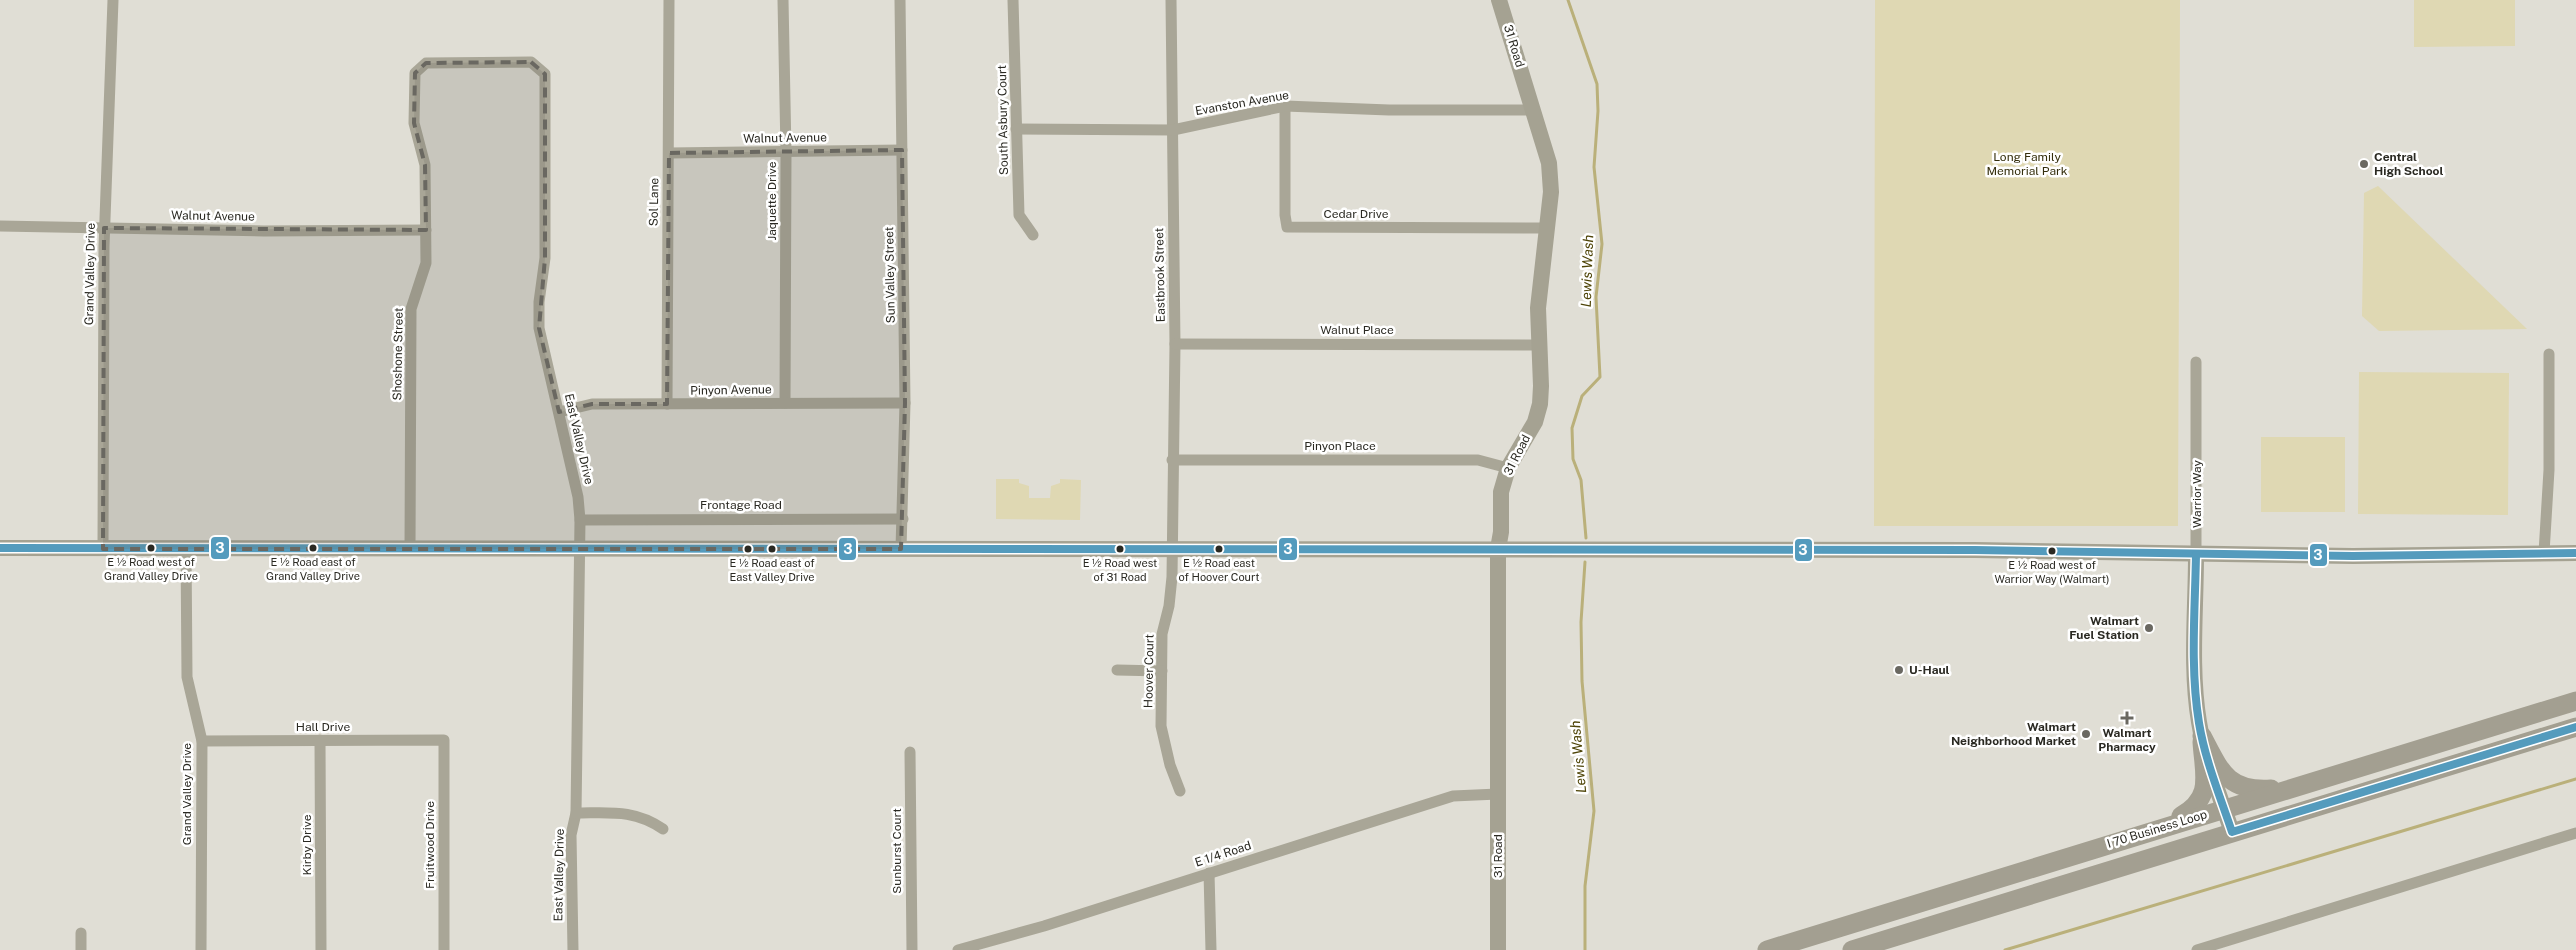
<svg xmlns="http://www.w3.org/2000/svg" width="2576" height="950" font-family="'Public Sans',sans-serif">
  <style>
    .green { fill: #dfd8b3 }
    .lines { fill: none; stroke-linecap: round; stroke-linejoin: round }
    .stream { stroke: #bab07a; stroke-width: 3 }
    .street { stroke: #a9a697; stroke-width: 11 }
    .secondary { stroke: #a5a292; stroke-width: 16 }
    .primary { stroke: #a39f91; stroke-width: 19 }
    .bus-1-casing { stroke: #fff; stroke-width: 11 }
    .bus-1 { stroke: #549bbd; stroke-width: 8 }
    .marked { fill: #6a6861; fill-opacity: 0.2; stroke: #6a6861; stroke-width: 4; stroke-dasharray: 10 6; stroke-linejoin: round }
    .poi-dot { fill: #6a6861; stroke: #fff; stroke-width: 2 }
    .bus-dot { fill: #2a2922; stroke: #fff; stroke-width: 2 }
    .labels { text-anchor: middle; stroke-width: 5; stroke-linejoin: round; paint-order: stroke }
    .bus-label { font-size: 11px; fill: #2a2922; stroke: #fff }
    .street-label { font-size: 12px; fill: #2a2922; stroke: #fff }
    .park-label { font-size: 12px; fill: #342e0c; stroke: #fff }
    .poi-label { font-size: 12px; font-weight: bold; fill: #2a2922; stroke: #fff; text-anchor: start }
    .water-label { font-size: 14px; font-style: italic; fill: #4e4407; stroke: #fff }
    .line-badge { stroke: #fff; stroke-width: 2 }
    .badge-label { font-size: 14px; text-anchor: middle; font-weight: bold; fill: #fff }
  </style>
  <rect width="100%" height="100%" fill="#e0ded5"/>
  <g class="green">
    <polygon points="1875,0 2180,0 2178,526 1874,526"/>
    <polygon points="2414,0 2515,0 2515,46 2414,47"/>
    <polygon points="2378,186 2527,329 2379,331 2362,316 2364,193"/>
    <polygon points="2359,372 2509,373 2508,515 2358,514"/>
    <rect x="2261" y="437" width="84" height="75"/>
    <polygon points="996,479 1019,479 1019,483 1029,486 1029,498 1050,498 1051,486 1060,483 1060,479 1081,480 1080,520 996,519"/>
  </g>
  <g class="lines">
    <g class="stream">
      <polyline points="1568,0 1597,84 1598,111 1594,167 1602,244 1596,297 1600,377 1582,396 1572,428 1573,459 1581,480 1586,538"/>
      <polyline points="1585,562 1581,622 1582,681 1594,811 1585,886 1585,950"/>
      <polyline points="2005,950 2576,779"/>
    </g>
    <g class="street">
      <polyline points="783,0 786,152 785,403"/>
      <polyline points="900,0 905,403 901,549"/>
      <polyline points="1013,0 1019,215 1033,235"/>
      <polyline points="1171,0 1175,344 1172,577 1169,606 1162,634 1161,726 1170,765 1180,791"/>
      <polyline points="1285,106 1285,215 1287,227 1547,228"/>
      <polyline points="1016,129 1173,130 1285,106 1389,110 1533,110"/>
      <polyline points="669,153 902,150"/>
      <polyline points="0,226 264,231 426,230"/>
      <polyline points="1175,344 1540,345"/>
      <polyline points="2196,362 2196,555"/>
      <polyline points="667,404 669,0"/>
      <polyline points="559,412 592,404 905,403"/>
      <polyline points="1172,460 1478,460 1508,468"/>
      <polyline points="580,520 903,519"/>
      <polyline points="186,548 187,677 202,741 201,950"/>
      <polyline points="103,549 104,246 113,0"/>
      <polyline points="410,549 411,309 426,263 425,165 414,123 415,73 426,63 531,62 545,74 545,258 539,302 539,328 578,497 580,520 576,813 571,835 573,950"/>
      <polyline points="2544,553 2549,470 2549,354"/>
      <polyline points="1117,670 1162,671"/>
      <polyline points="320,740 321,950"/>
      <polyline points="202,741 444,740 444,950"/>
      <polyline points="910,752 912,950"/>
      <path d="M576 813C609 813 634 809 663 829"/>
      <polyline points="1209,873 1211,950"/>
      <polyline points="81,950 81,933"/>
      <polyline points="958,950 1044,926 1453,796 1498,794"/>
      <polyline points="2197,950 2576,833"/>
    </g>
    <g class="secondary">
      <polyline points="0,548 1975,550 2353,556 2576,553"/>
      <path d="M2196 555C2196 610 2190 668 2199 722 2205 760 2220 796 2232 832"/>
      <polyline points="1498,950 1498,549 1501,532 1501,492 1508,468 1535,422 1540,404 1541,386 1538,308 1551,192 1549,163 1499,0"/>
    </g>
    <g class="primary">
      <path d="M2202 736C2220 770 2227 792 2271 789"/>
      <path d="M2181 816C2214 797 2204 775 2202 742"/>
      <polyline points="1767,950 2576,701"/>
      <polyline points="1852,950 2576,727"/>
    </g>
    <g class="bus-1-casing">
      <g id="bus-1">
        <polyline points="0,548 1975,550 2353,556 2576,553"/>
        <path d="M2196 555C2195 611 2190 667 2199 723 2205 760 2220 796 2232 832L2576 727"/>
      </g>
    </g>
    <use href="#bus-1" class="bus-1"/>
  </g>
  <path class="marked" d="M531 62 545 74V258L539 328 559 412 592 404H667L669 153 902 150 905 403 901 549H103L104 228 426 230 425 165 414 123 415 73 426 63Z"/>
  <g class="poi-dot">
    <circle cx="2364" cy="164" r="5"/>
    <circle cx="2149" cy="628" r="5"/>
    <circle cx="1899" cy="670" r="5"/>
    <path d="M2124.5 710.5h5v5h5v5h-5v5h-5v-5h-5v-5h5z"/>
    <circle cx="2086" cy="734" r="5"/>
  </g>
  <g class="bus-dot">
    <circle cx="151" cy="548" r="4.5"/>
    <circle cx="313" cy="548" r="4.5"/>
    <circle cx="748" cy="549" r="4.5"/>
    <circle cx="772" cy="549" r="4.5"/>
    <circle cx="1120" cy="549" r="4.5"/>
    <circle cx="1219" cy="549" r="4.5"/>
    <circle cx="2052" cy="551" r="4.5"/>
  </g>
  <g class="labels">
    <g class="bus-label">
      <text x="151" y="566">E ½ Road west of<tspan x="151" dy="14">Grand Valley Drive</tspan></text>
      <text x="313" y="566">E ½ Road east of<tspan x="313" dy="14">Grand Valley Drive</tspan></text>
      <text x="772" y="567">E ½ Road east of<tspan x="772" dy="14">East Valley Drive</tspan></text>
      <text x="1120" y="567">E ½ Road west<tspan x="1120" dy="14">of 31 Road</tspan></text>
      <text x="1219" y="567">E ½ Road east<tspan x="1219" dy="14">of Hoover Court</tspan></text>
      <text x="2052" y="569">E ½ Road west of<tspan x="2052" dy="14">Warrior Way (Walmart)</tspan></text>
    </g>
    <g class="street-label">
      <text transform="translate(1514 46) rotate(73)" y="4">31 Road</text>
      <text transform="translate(1242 103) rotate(-10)" y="4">Evanston Avenue</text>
      <text transform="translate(1003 120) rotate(-91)" y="4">South Asbury Court</text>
      <text transform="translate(785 138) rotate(-1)" y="4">Walnut Avenue</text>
      <text transform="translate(772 201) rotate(-90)" y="4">Jaquette Drive</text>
      <text transform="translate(654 202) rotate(-89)" y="4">Sol Lane</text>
      <text x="1356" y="218">Cedar Drive</text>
      <text transform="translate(213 216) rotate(1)" y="4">Walnut Avenue</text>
      <text transform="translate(90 274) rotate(-89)" y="4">Grand Valley Drive</text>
      <text transform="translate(890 275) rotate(-91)" y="4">Sun Valley Street</text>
      <text transform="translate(1160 275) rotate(-91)" y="4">Eastbrook Street</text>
      <text x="1357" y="334">Walnut Place</text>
      <text transform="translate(398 354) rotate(-89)" y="4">Shoshone Street</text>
      <text transform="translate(731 390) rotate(-1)" y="4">Pinyon Avenue</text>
      <text transform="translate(579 439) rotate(77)" y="4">East Valley Drive</text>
      <text x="1340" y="450">Pinyon Place</text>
      <text transform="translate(1517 455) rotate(-63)" y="4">31 Road</text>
      <text transform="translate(2197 494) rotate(-90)" y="4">Warrior Way</text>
      <text x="741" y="509">Frontage Road</text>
      <text transform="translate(1149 671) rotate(-89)" y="4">Hoover Court</text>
      <text x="323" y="731">Hall Drive</text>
      <text transform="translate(187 794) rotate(-90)" y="4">Grand Valley Drive</text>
      <text transform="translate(2157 829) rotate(-17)" y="4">I 70 Business Loop</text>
      <text transform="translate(307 845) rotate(-90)" y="4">Kirby Drive</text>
      <text transform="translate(430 845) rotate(-90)" y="4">Fruitwood Drive</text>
      <text transform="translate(897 851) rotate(-90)" y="4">Sunburst Court</text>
      <text transform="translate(1223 854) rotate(-18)" y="4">E 1/4 Road</text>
      <text transform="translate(1498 856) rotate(-90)" y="4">31 Road</text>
      <text transform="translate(559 875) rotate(-89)" y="4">East Valley Drive</text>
    </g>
    <g class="park-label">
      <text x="2027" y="161">Long Family<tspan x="2027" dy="14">Memorial Park</tspan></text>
    </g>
    <g class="poi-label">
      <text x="2374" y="161">Central<tspan x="2374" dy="14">High School</tspan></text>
      <text x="2139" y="625" text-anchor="end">Walmart<tspan x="2139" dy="14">Fuel Station</tspan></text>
      <text x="1909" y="674">U-Haul</text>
      <text x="2076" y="731" text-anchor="end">Walmart<tspan x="2076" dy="14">Neighborhood Market</tspan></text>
      <text x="2127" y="737" text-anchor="middle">Walmart<tspan x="2127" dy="14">Pharmacy</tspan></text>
    </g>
    <g class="water-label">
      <text transform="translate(1587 271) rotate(-88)" y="5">Lewis Wash</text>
      <text transform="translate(1578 757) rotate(-95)" y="5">Lewis Wash</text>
    </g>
  </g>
  <g class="line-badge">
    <rect x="210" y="536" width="20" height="24" rx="5" fill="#549bbd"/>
    <rect x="838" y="537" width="19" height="24" rx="5" fill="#549bbd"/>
    <rect x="1278" y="537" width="20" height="24" rx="5" fill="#549bbd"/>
    <rect x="1794" y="538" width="19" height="24" rx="5" fill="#549bbd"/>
    <rect x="2309" y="543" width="19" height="24" rx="5" fill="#549bbd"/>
  </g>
  <g class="badge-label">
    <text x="220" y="553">3</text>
    <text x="848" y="554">3</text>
    <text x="1288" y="554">3</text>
    <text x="1803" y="555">3</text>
    <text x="2318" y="560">3</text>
  </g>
</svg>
